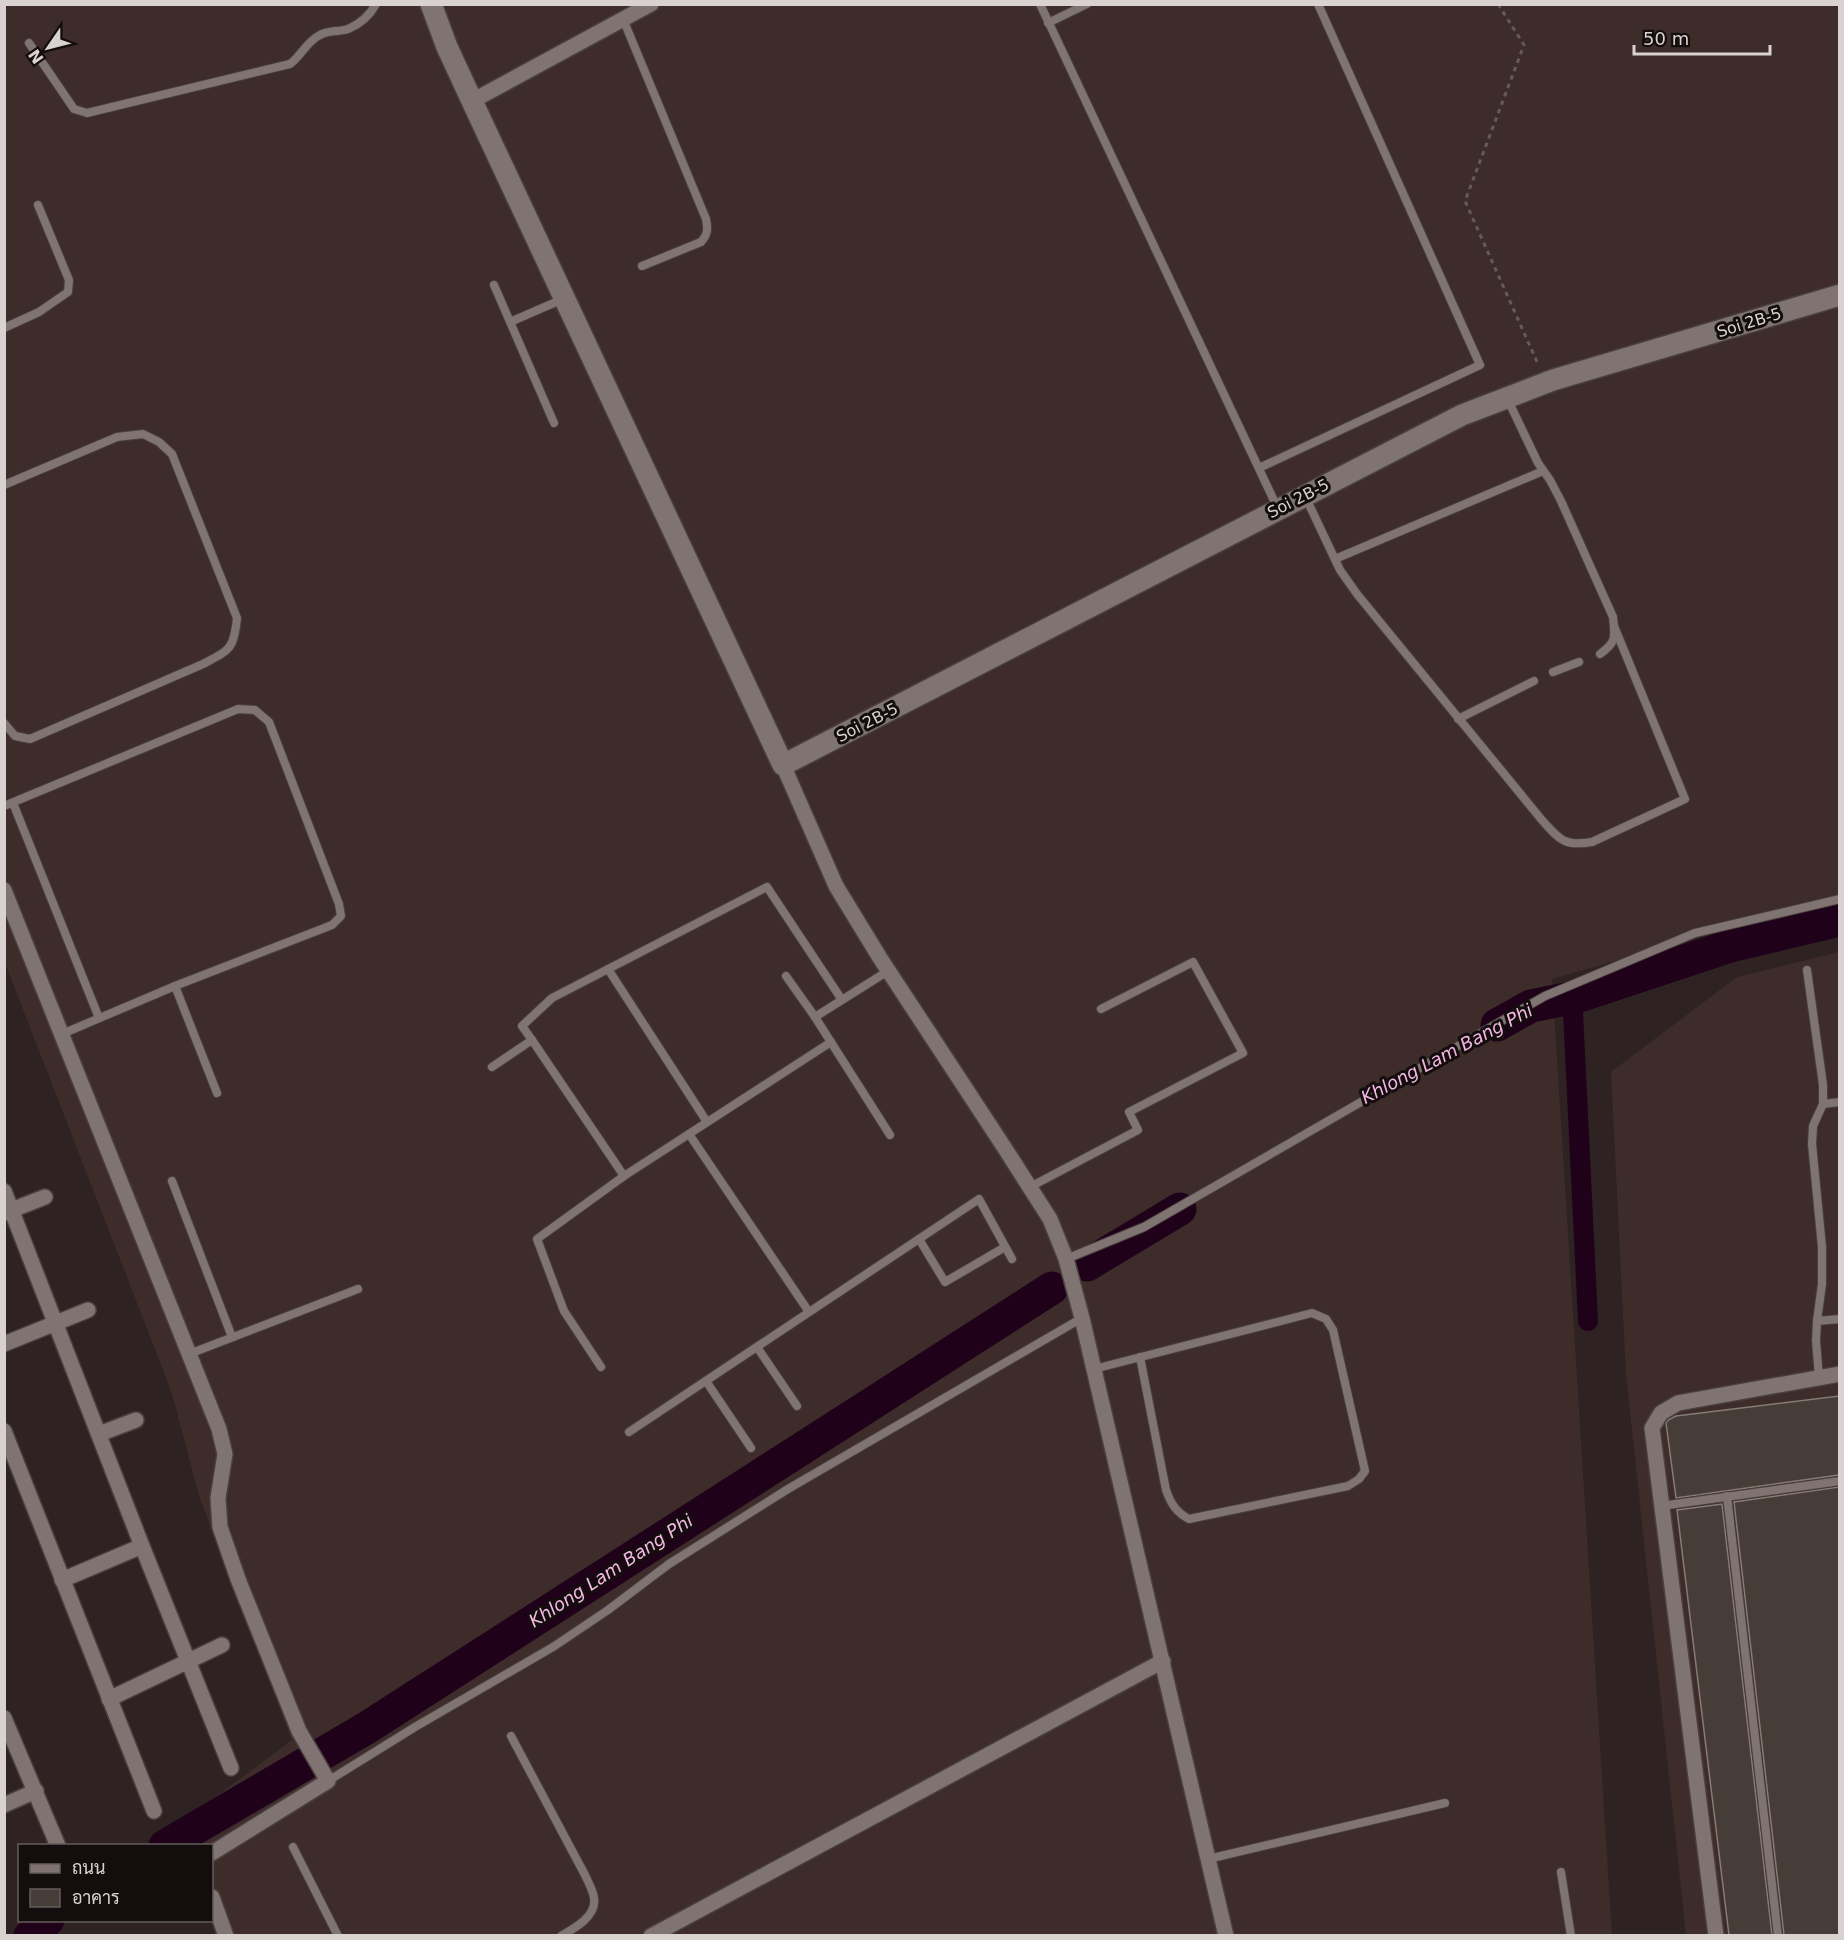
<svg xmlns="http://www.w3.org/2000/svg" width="1844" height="1940" font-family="'DejaVu Sans',Sarabun,sans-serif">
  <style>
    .built { fill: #3d2c2a }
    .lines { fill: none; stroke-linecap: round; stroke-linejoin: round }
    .canal { stroke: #20011a; stroke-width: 20 }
    .river { stroke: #20011a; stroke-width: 33 }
    .building { fill: #473d38; stroke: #867b75; stroke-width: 1.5 }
    .lane-casing { stroke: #493f3e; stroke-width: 10 }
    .street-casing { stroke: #493f3e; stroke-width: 18 }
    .secondary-casing { stroke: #493f3e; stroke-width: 24 }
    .path { stroke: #655b5a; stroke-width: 3; stroke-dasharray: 4.5 4.5; stroke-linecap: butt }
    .lane { stroke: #807472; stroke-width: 8 }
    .street { stroke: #807472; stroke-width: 15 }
    .secondary { stroke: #807472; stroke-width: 21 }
    .labels { text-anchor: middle; stroke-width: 6; stroke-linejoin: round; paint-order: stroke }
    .street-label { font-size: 16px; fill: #dad2d1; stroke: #130e0d }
    .water-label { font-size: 18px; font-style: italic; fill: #f7b7e6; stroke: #130e0d }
  </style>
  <rect width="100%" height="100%" fill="#2e2322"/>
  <g class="built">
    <polygon points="5,5 1839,5 1839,897 1552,979 1612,1935 223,1935 212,1912 212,1846 179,1845 172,1829 292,1740 199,1496 174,1401 163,1370 5,963"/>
    <polygon points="1839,952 1839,1935 1686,1935 1626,1374 1611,1072 1737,977"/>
  </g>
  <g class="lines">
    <polyline class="canal" points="1576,997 1573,1012 1588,1321"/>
    <g class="river">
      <polyline points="1497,1025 1531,1006 1576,997 1730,946 1840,920"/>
      <polyline points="1087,1265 1180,1209"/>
      <polyline points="165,1846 368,1727 1052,1288"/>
      <polyline points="30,1936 48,1920"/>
    </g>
  </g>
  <g class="building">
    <polygon points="1839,1396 1839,1475 1676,1498 1666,1423 1668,1420 1676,1416"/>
    <polygon points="1839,1487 1839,1935 1784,1935 1734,1502"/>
    <polygon points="1722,1504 1772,1935 1729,1935 1677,1510"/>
  </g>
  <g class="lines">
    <g class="lane-casing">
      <g id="lane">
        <polyline points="1040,4 1277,507"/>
        <path d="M623 19 706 219C708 229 708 234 701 242L642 266"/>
        <polyline points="1048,23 1087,4"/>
        <path d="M29 43 74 109 87 113 290 64C302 55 306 42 320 35 328 30 339 32 348 29 360 24 370 15 376 4"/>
        <polyline points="494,285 554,423"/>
        <polyline points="510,322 563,299"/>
        <polyline points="4,328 39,312 68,292 69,280 38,205"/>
        <path d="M1507 398 1538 463 1550 480 1561 501 1613 617C1615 637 1617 642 1600 654"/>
        <polyline points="1259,468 1480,365 1318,4"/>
        <path d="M4 485 117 437 143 434 159 442 172 454 237 618C234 649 230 650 203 664L30 739 15 736 4 723"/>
        <path d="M1305 496 1340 570 1357 594 1541 819C1559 839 1564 847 1592 842L1685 799 1614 626"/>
        <polyline points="1335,559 1543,471"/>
        <polyline points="1553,672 1579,662"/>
        <polyline points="1458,719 1534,681"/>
        <polyline points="13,803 99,1018"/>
        <polyline points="4,806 238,709 255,710 269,722 339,904 341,916 332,925 175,986 62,1034"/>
        <polyline points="608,969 707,1122"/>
        <polyline points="1807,970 1823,1085 1823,1104 1813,1126 1812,1144 1822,1247 1822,1284 1817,1321 1816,1341 1819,1377"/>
        <polyline points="786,976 815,1017 890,1135"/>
        <polyline points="175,986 217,1093"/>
        <polyline points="815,1017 888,971"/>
        <polyline points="532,1040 624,1176"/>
        <polyline points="492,1067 532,1040 522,1026 552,998 767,887 842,1000"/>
        <polyline points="1823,1104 1840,1102"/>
        <polyline points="689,1134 809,1312"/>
        <polyline points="172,1181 232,1337"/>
        <polyline points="1030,1187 1138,1130 1129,1112 1243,1053 1193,962 1101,1009"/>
        <polyline points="919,1239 945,1282 1005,1247"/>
        <polyline points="1066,1259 1144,1227 1545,996 1695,933 1840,899"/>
        <polyline points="1817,1321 1840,1319"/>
        <polyline points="757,1347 797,1406"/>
        <polyline points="189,1354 358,1289"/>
        <polyline points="601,1367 564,1311 537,1239 624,1176 831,1042"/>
        <path d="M1094 1369 1312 1313 1326 1319 1333 1330 1365 1471 1359 1479 1348 1486 1189 1519C1176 1512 1171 1504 1166 1490L1140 1357"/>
        <polyline points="706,1381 751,1448"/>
        <polyline points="629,1432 979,1199 1012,1259"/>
        <polyline points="1727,1496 1778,1936"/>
        <polyline points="1661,1506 1840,1481"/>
        <path d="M511 1736 585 1875C588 1882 593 1890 594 1898 597 1916 575 1928 561 1936"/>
        <polyline points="328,1781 415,1727 553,1647 608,1610 669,1564 788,1489 1082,1318"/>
        <polyline points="293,1847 338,1936"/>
        <polyline points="1208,1859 1445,1803"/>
        <polyline points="1561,1872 1571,1936"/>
      </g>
    </g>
    <g class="street-casing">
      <g id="street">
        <polyline points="472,101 651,4"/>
        <polyline points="783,765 836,886 880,958 1004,1147 1050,1219 1066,1259 1082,1318 1226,1936"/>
        <polyline points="4,890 219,1429 225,1454 218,1498 220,1527 238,1579 299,1731 328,1781 212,1853"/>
        <polyline points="4,1191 142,1546 231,1768"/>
        <polyline points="4,1213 45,1197"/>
        <polyline points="4,1344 88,1310"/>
        <polyline points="4,1431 154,1811"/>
        <polyline points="99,1434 136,1420"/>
        <polyline points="62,1580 142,1546"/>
        <polyline points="109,1699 222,1645"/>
        <polyline points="4,1718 58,1846"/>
        <polyline points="4,1805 36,1791"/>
        <polyline points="212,1897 226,1936"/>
        <polyline points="651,1936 1163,1661"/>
        <polyline points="1716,1936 1652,1428 1661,1413 1678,1403 1840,1374"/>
      </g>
    </g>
    <g class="secondary-casing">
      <polyline id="secondary" points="431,4 447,47 472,101 783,765 1462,415 1553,380 1840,295"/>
    </g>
    <polyline class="path" points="1498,4 1524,45 1465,201 1538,364"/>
    <use href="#lane" class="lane"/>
    <use href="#street" class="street"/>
    <use href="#secondary" class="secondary"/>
  </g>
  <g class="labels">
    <g class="street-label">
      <text transform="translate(1749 322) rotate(-17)" y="6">Soi 2B-5</text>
      <text transform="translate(1298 498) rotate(-27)" y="6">Soi 2B-5</text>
      <text transform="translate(867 722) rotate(-27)" y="6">Soi 2B-5</text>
    </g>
    <g class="water-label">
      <text transform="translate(1447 1054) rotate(-28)" y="6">Khlong Lam Bang Phi</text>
      <text transform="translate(611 1571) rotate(-33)" y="6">Khlong Lam Bang Phi</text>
    </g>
  </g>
  <rect width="1844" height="1940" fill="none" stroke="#dad2d1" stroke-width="12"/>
  <rect x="18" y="1844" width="195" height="78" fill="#130e0d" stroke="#635c5b" stroke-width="1.5"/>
  <rect x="30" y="1864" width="30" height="9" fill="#807472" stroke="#635c5b" stroke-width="1.5"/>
  <text x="72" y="1874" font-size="18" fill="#dad2d1">ถนน</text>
  <rect x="30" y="1889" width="30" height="18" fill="#473d38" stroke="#635c5b" stroke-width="1.5"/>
  <text x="72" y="1904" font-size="18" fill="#dad2d1">อาคาร</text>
  <g transform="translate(48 48) rotate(235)" stroke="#130e0d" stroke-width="4.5" paint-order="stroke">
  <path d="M0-4.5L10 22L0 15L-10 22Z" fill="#dad2d1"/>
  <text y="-9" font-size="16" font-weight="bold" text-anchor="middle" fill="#dad2d1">N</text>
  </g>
  <path d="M1634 45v9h136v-9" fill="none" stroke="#dad2d1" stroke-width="3"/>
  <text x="1643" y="45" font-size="18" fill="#dad2d1" stroke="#130e0d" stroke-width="4.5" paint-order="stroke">50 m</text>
</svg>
